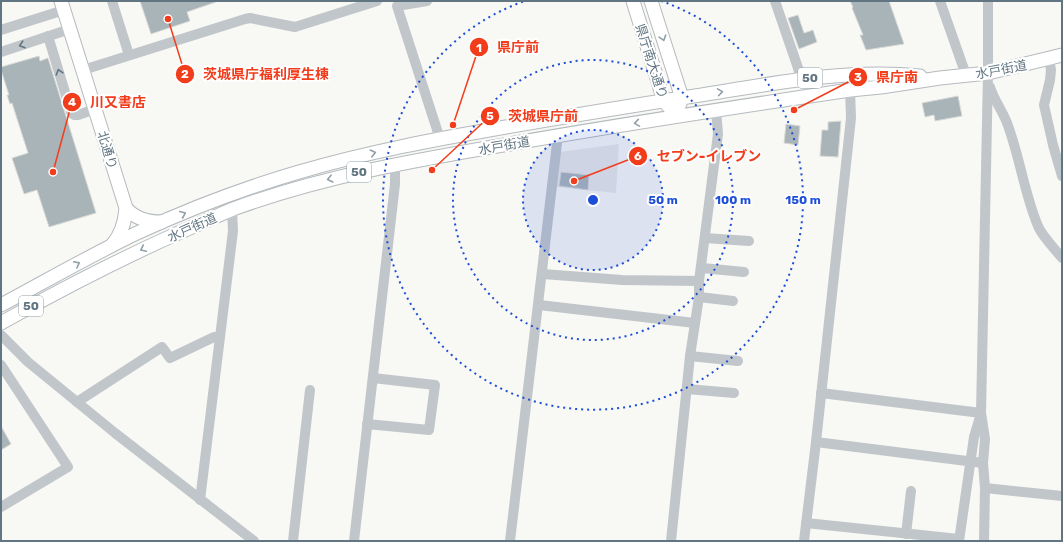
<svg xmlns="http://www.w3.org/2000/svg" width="1063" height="542" font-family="Rubik,'Noto Sans JP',sans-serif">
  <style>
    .built { fill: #e6e8e6 }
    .building { fill: #a9b4b9; stroke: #dadad7 }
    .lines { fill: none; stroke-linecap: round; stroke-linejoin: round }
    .major-casing { stroke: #b4babe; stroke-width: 15 }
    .minor { stroke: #c1c6ca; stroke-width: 10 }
    .major { stroke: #fff; stroke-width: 13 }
    .oneway { stroke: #909fa8 }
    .oneway2 { stroke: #617682 }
    .ring { fill: none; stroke: #1d4ed8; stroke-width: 2; stroke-dasharray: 2 4 }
    .labels { text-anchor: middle; stroke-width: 4; stroke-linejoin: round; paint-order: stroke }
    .shield { fill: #fff; stroke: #909fa8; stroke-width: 1 }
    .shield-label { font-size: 12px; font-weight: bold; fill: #617682 }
    .street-label { font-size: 13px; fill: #617682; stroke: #fff }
    .centre { fill: #1d4ed8; stroke: #fff; stroke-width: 2 }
    .ring-label { font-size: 12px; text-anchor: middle; font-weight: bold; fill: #1d4ed8; stroke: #fff; stroke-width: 4; stroke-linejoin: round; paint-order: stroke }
    .leader { fill: none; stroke: #f13d1c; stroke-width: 1.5 }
    .callout-dot { fill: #f13d1c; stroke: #fff; stroke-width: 1.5 }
    .mark-label { font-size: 12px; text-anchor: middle; font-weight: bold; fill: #fff }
    .callout-label { font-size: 14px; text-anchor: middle; font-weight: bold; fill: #f13d1c; stroke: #fff; stroke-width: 4; stroke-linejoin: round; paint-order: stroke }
  </style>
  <rect width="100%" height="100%" fill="#f8f8f5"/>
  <polygon class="built" points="619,144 616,193 556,187 560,152"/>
  <g class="building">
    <polygon points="140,1 216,1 216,2 187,12 190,21 151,34"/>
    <polygon points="850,1 889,1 904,44 866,50 860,35 863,35 852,8 853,7"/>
    <polygon points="798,15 804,33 813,30 817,42 799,49 788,18"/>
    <polygon points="39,56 40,61 48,58 96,213 49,227 37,190 24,194 12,158 28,153 12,103 10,104 7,95 9,95 1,70 1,67"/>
    <polygon points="958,96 962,116 935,121 934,115 925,117 922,103"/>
    <polygon points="841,121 838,157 820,156 822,130 828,130 828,122"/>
    <polygon points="786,124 800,126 798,145 784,143"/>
    <polygon points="561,172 589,175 588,190 559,186"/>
    <polygon points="1,426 11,444 1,450"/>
  </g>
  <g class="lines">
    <g class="major-casing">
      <g id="major">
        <path d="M61 1 126 208C125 222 122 234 112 245"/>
        <polyline points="633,1 664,101 669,107"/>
        <polyline points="651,1 682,98 679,106"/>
        <path d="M126 208C135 219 148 222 162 222"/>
        <path d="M1 305C46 281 91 255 137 233 189 209 244 188 299 172 367 152 437 139 506 127 564 117 623 107 682 98 761 86 840 68 920 76"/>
        <path d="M1 323C58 291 116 261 176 234 195 226 214 217 233 209 323 176 417 160 510 144 623 124 736 107 850 90L881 87 940 78 988 73 1062 55"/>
      </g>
    </g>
    <g class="minor">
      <polyline points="112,1 129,55"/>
      <polyline points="427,1 397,6 440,139"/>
      <polyline points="775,1 797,65 801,78"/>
      <polyline points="940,1 966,75"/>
      <polyline points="1,30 64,10"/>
      <polyline points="48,36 71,112 74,115 78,115 95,109"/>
      <polyline points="1,52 70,29"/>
      <polyline points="1049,59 1051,70 1050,80 1044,105 1053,145 1062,176"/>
      <polyline points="83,70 245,19 250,18 295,27 377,1"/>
      <path d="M990 87C994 100 1002 110 1007 123 1020 157 1024 193 1038 226 1042 236 1055 249 1062 258"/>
      <polyline points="705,238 749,241"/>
      <polyline points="702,268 744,272"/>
      <polyline points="543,274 622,280 699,281"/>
      <polyline points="699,297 733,301"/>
      <polyline points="539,305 695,323"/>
      <polyline points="1,335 28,362 115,433 254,541"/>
      <polyline points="690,356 738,361"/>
      <polyline points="1,365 68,467 1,507"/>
      <polyline points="687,389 734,393"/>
      <polyline points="821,393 981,413"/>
      <polyline points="77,402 162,347 170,358 214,337 220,337"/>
      <polyline points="367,424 429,430 435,385 373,378"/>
      <polyline points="816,442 983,463"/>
      <polyline points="985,488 1062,496"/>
      <polyline points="200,500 233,231 232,210"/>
      <polyline points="806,523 959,539"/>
      <polyline points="906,534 911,491"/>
      <polyline points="293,541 310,390"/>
      <polyline points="354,541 395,184 395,164"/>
      <polyline points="510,541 558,135"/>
      <polyline points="671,541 690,356 699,297 699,281 718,134 716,110"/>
      <polyline points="804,541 816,442 851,118 850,90"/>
      <polyline points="959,541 974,437 980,417"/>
      <polyline points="984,541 985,488 983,463 985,439 981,413 988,73 988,1"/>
    </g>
    <use href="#major" class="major"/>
  </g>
  <defs><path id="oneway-chevron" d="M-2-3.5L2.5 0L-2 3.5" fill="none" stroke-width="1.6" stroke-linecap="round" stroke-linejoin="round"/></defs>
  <g class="oneway">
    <use href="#oneway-chevron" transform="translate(663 38) rotate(72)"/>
    <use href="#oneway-chevron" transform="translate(720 92) rotate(-9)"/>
    <use href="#oneway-chevron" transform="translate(637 123) rotate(171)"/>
    <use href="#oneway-chevron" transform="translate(373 153) rotate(-13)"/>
    <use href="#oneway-chevron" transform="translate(330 179) rotate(166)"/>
    <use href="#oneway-chevron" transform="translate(183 214) rotate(-23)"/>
    <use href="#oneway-chevron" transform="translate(143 249) rotate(155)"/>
    <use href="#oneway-chevron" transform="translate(77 264) rotate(-27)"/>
  </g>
  <g class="oneway2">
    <use href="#oneway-chevron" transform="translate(22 45) rotate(162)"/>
    <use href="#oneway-chevron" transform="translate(59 72) rotate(-107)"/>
  </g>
  <circle cx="593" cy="200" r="70" fill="#1d4ed8" fill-opacity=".12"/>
  <g class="ring">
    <circle cx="593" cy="200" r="70"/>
    <circle cx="593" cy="200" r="140"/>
    <path d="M661 1A210 210 0 1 1 525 1"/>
  </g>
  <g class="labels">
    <g class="shield">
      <rect x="798" y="68" width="24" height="20" rx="3"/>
      <rect x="347" y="162" width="24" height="20" rx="3"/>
      <rect x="19" y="296" width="24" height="20" rx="3"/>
    </g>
    <g class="shield-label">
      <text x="810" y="82">50</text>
      <text x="359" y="176">50</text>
      <text x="31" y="310">50</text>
    </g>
    <g class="street-label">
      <text transform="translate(652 61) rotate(72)" y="5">県庁南大通り</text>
      <text transform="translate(1001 69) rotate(-11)" y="5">水戸街道</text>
      <text transform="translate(504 145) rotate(-10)" y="5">水戸街道</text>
      <text transform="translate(108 150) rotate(73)" y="5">北通り</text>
      <text transform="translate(192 227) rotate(-24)" y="5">水戸街道</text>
    </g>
  </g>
  <circle cx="593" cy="200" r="6" class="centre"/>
  <g class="ring-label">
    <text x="663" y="204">50 m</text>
    <text x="733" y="204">100 m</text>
    <text x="803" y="204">150 m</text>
  </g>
  <path class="leader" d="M453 125L479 47M168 19L185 74M794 110L858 77M53 172L72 102M432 170L490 116M574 181L638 156"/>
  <g class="callout-dot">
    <circle cx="453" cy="125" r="4"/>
    <circle cx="168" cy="19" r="4"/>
    <circle cx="794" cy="110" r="4"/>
    <circle cx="53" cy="172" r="4"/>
    <circle cx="432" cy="170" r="4"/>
    <circle cx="574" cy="181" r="4"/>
    <circle cx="479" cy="47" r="10"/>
    <circle cx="185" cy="74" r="10"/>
    <circle cx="858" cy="77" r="10"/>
    <circle cx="72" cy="102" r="10"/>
    <circle cx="490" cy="116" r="10"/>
    <circle cx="638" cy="156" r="10"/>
  </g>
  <g class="mark-label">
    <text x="479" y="52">1</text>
    <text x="185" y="78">2</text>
    <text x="858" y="81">3</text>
    <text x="72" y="106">4</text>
    <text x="490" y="120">5</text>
    <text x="638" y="160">6</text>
  </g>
  <g class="callout-label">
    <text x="518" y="52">県庁前</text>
    <text x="266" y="79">茨城県庁福利厚生棟</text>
    <text x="897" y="82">県庁南</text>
    <text x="118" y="107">川又書店</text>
    <text x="543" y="121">茨城県庁前</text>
    <text x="709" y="161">セブン-イレブン</text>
  </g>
  <rect width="1063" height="542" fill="none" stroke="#617682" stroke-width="4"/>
</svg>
